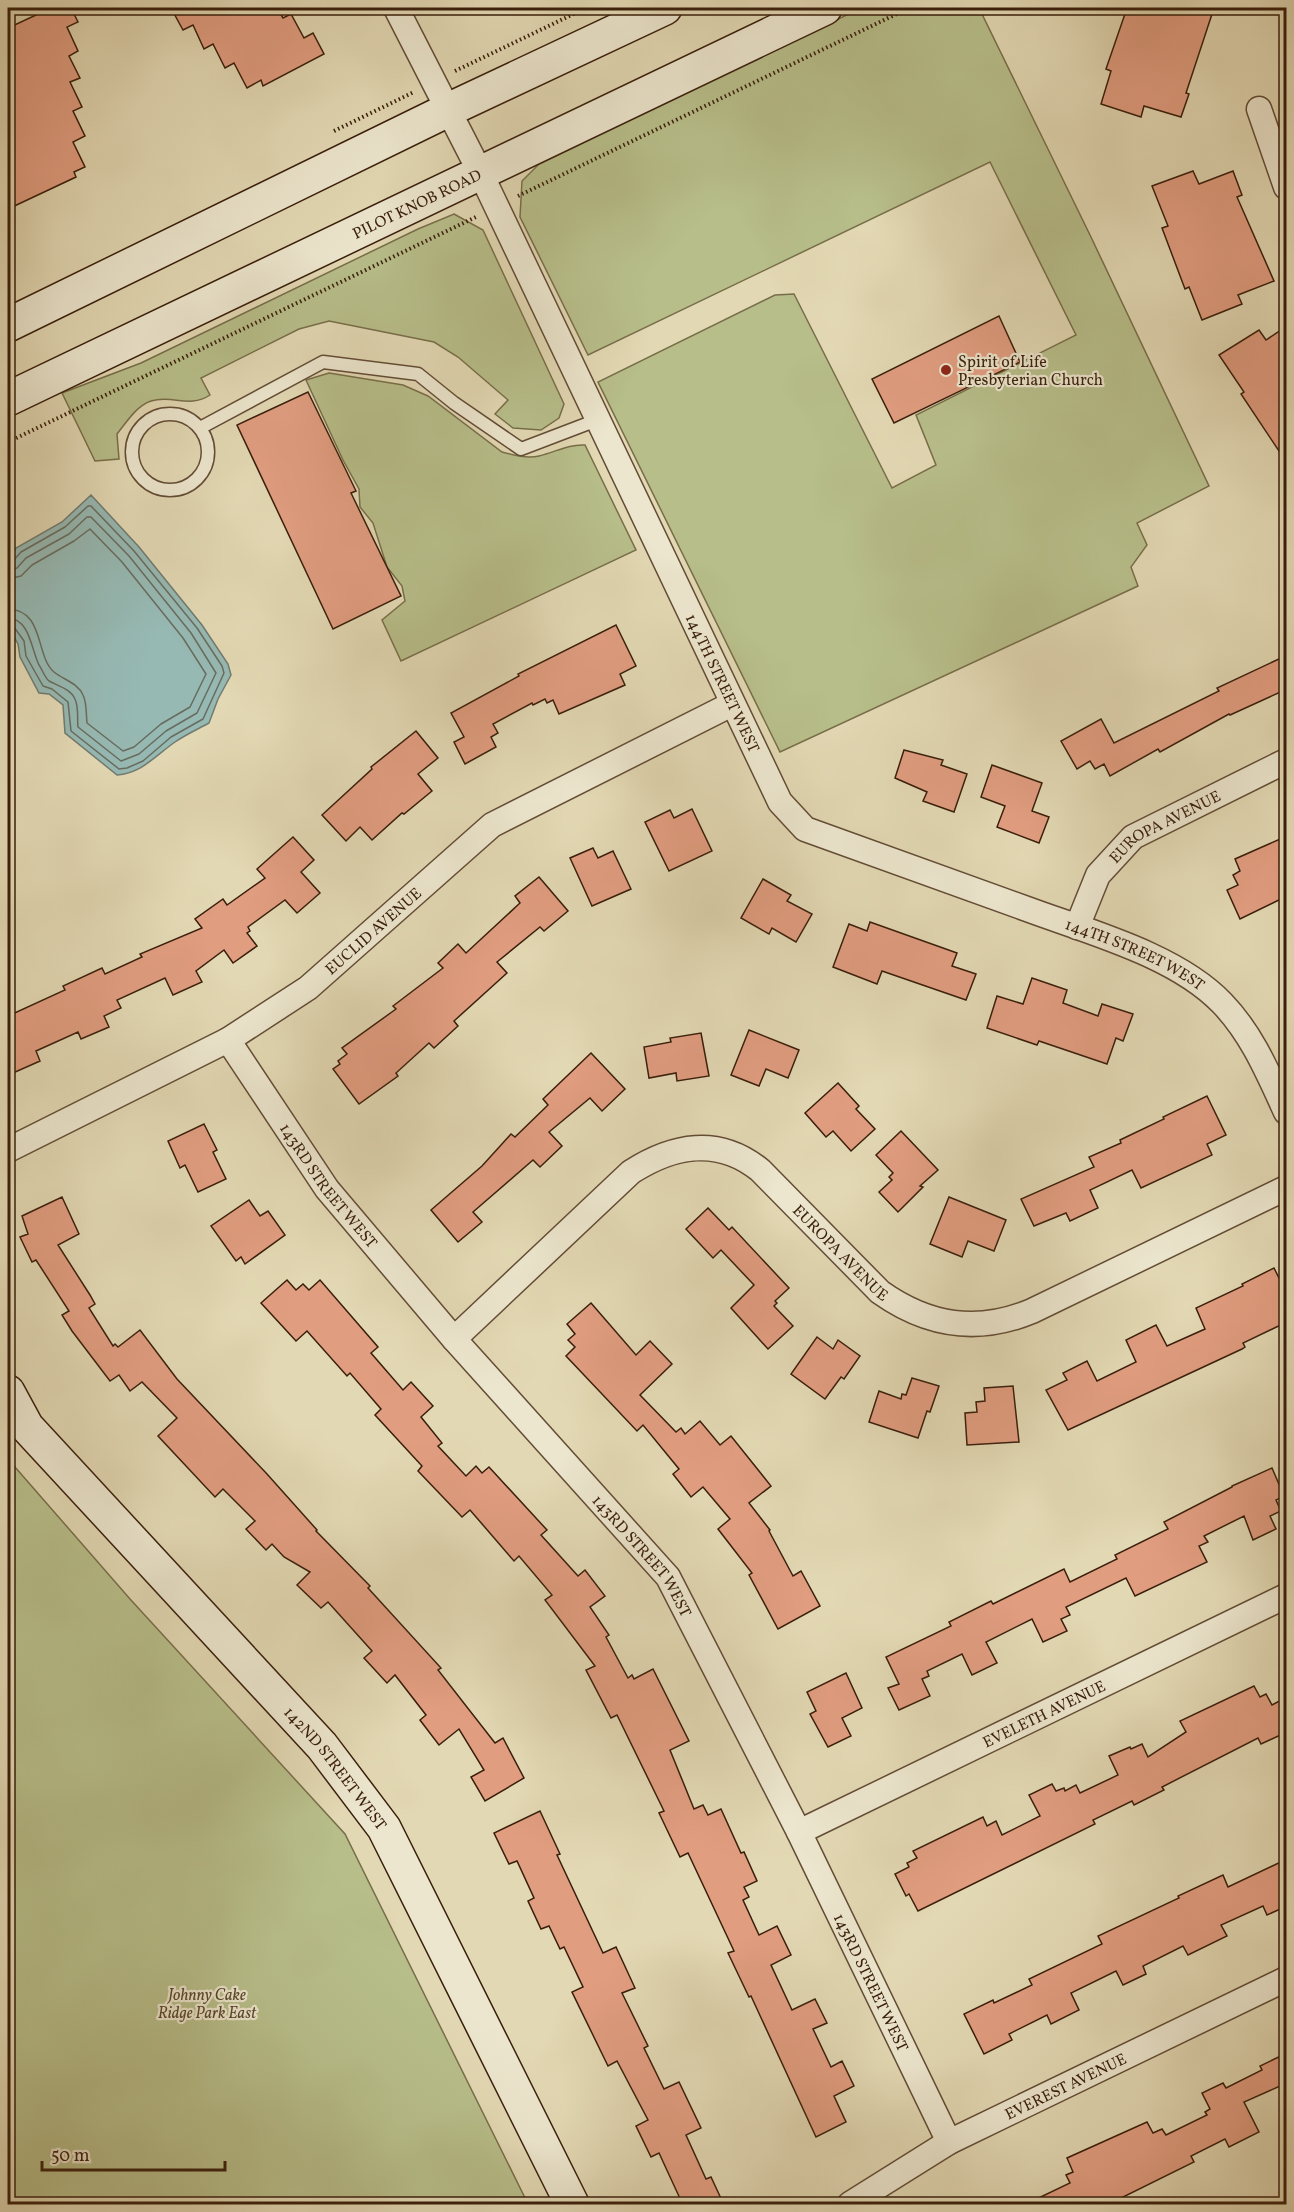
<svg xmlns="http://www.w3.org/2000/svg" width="1294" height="2212" font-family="Vollkorn,serif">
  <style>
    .green { fill: #b7be8a; stroke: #786e4a; stroke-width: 1.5 }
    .water { fill: #96b9b3; stroke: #717b70; stroke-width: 1.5 }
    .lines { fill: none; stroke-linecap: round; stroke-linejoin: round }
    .shore { stroke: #686c5f; stroke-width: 1.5 }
    .building { fill: #e19d80; stroke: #391e0b; stroke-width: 1.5 }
    .lane-casing { stroke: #634c35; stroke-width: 15 }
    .street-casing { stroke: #634c35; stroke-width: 27 }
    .secondary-casing { stroke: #391e0b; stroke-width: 36 }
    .path { stroke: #391e0b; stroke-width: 4; stroke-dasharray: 1.5 3; stroke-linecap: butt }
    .lane { stroke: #ece6ce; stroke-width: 12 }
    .street { stroke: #ece6ce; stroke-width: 24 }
    .secondary { stroke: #ece6ce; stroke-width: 33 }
    .poi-dot { fill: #8f2418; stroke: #ece6ce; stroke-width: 2 }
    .labels { text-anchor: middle; stroke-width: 4.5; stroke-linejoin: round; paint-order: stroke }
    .street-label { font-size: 16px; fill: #391e0b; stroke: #ece6ce }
    .poi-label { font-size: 16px; fill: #391e0b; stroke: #ece6ce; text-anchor: start }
    .park-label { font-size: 16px; font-style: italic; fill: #58462b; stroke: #ece6ce }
  </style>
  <rect width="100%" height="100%" fill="#e2d8b3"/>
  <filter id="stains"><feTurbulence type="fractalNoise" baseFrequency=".00333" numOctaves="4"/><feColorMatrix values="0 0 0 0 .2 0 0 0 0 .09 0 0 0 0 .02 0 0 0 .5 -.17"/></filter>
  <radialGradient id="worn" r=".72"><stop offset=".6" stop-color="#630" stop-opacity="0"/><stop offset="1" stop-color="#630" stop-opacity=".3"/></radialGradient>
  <g class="green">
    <polygon points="861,8 979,8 1090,235 1209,486 1137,523 1147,545 1131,567 1138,586 780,752 598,382 775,295 794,294 892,488 936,465 916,415 1076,335 990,162 588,355 520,217 522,181 539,164"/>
    <path d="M454 214 483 230 564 404 559 418 541 430 513 428 495 414 508 400 458 357 434 342 329 321 299 329 201 378 210 395C189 409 172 394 151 401 136 406 126 423 117 434L119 459 95 461 62 393 141 363 418 229Z"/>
    <path d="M329 373 403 385 428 396 502 452C513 455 527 459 539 456 556 452 568 444 585 445L636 550 401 661 382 620 405 601 402 586 387 567 373 523 360 507 359 489 343 460 306 380Z"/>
    <polygon points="8,1459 130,1599 345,1834 528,2204 8,2204"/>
  </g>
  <path class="water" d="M91 495 139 547 202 625 228 664 231 675 218 699 209 723C198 729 185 735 175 742 155 756 142 773 117 775L65 733 63 705 49 694 39 693 20 657 18 644 8 626V560L16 548 62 522Z"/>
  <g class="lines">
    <g class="shore">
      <polyline points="8,563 13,561 21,552 65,527 88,506 91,506 134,551 197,628 222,666 224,673 203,719 171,737 143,761 127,768 119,769 71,731 68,702 52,689 43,686 26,656 24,641 14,627 8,625"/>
      <path d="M8 570 17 568 26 558 69 534 87 517H91L129 556 191 633 216 673 197 713 166 731 139 754 121 761 78 727C77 719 79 707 75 699 71 689 58 686 49 681 45 678 42 669 39 665 31 649 30 619 8 618"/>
      <path d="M8 579 21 576 32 565 74 541 90 529 122 562 183 638 206 674 190 707 161 724 134 747 123 751 87 723C86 714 87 703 83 695 78 683 64 680 54 672 35 656 45 610 8 609"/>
    </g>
  </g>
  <g class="building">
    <polygon points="51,8 71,8 78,22 67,27 78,51 69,56 80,78 70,82 82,107 73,111 85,136 73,142 85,167 74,172 76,177 8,209 8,28"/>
    <polygon points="171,8 277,8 283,18 291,14 304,38 313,33 324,54 263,86 261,80 247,88 234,63 225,68 213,44 204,49 193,25 183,30"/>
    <polygon points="1127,8 1214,8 1186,93 1189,94 1181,117 1144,106 1141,117 1101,104 1111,71 1106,69"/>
    <polygon points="1193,171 1199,184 1233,171 1242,195 1237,197 1274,281 1238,295 1242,304 1202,320 1189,287 1185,289 1162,228 1168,226 1152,186"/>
    <polygon points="999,316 1020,362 894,423 872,379"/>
    <polygon points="1287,326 1287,463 1241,394 1244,392 1219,355 1259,330 1266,340"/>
    <polygon points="308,392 356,491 351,493 401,596 333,629 237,425"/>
    <polygon points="616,625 636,666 620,674 625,685 559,714 553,700 547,703 545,699 533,705 532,703 493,724 498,733 491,737 496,747 465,764 454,742 464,737 451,713 519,676 518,674"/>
    <polygon points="1281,658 1287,670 1287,689 1230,715 1229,714 1160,752 1158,749 1110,776 1104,764 1095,769 1090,761 1077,769 1061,741 1101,719 1114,743 1219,691 1217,688"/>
    <polygon points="416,731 438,758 418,774 432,791 404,814 402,813 372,840 360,827 346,841 322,815 372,769 371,767"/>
    <polygon points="904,750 943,760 941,765 967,774 954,812 923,801 927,792 895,778"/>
    <polygon points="992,765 1042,783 1032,811 1049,817 1039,843 997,827 1005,806 981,797"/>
    <polygon points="692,809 712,851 669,871 645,822 670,810 674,818"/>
    <polygon points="1287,836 1287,896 1240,919 1227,890 1238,885 1233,875 1240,871 1235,859"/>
    <polygon points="293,837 314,860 301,872 320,893 297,913 285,900 248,927 250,931 247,933 257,946 233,963 224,950 196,971 202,982 173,995 165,978 117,1000 121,1008 104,1016 109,1027 81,1039 78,1032 36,1051 40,1061 13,1073 8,1062 8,1016 65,990 63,986 102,968 105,974 142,957 140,954 202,928 195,919 223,899 227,905 265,878 257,869"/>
    <polygon points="593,848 598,858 613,851 631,889 592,906 570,858"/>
    <polygon points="539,877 568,911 544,931 540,927 497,962 507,973 454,1021 458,1026 434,1048 429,1043 396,1073 398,1076 359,1104 333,1069 340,1064 338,1061 347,1054 342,1048 396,1009 393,1006 443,968 438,963 458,944 466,953 520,903 515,896"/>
    <polygon points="763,879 791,895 787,901 812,914 796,942 772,928 769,934 741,918"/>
    <polygon points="870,922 957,953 952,966 976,974 966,1000 882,971 877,984 833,967 849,924 867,931"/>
    <polygon points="1032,978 1067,990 1063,1003 1098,1016 1102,1004 1133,1014 1123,1041 1116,1038 1107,1064 1039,1041 1037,1045 987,1028 997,996 1023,1004"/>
    <polygon points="749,1030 799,1050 788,1078 766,1069 759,1086 731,1075"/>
    <polygon points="701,1033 709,1076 677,1081 676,1073 649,1078 644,1047 671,1042 670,1038"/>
    <polygon points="591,1053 625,1089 602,1111 590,1098 549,1132 562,1146 540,1167 533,1160 473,1212 482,1222 458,1242 431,1210 482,1166 511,1134 515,1137 548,1105 543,1099"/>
    <polygon points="838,1083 859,1106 856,1109 875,1129 851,1151 833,1131 826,1137 805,1113"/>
    <polygon points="1207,1096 1226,1135 1207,1144 1212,1155 1141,1188 1132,1170 1090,1190 1098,1208 1070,1221 1066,1213 1034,1226 1021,1199 1094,1167 1089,1157 1121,1143 1120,1140 1164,1119 1163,1117"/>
    <polygon points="204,1124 217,1150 213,1152 226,1179 198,1192 185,1165 180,1168 168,1141"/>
    <polygon points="901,1131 938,1170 920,1186 923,1187 898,1212 879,1192 892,1180 889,1177 893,1173 876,1155"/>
    <polygon points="62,1197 79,1234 58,1245 90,1295 95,1304 89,1308 113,1346 115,1344 118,1347 140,1330 177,1379 267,1474 317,1530 316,1531 370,1586 368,1588 441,1668 438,1670 495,1743 503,1738 524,1778 485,1801 471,1777 484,1770 459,1729 439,1745 420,1720 426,1715 395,1675 387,1683 364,1658 372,1651 328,1602 321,1608 297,1585 310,1572 284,1557 272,1544 266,1550 246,1529 255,1521 223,1489 215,1497 158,1436 177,1418 142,1382 130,1391 119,1375 110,1381 72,1331 62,1315 69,1311 36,1260 32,1262 20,1237 28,1234 22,1216"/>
    <polygon points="949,1197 1006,1220 994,1251 968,1241 962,1257 930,1244"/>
    <polygon points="249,1200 260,1216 268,1211 285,1235 245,1264 241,1257 236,1261 211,1226"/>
    <polygon points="708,1208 729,1230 732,1227 789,1288 775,1301 777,1303 774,1306 793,1326 768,1349 731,1308 754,1285 721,1250 713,1258 686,1229"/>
    <polygon points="1274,1268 1281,1282 1287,1279 1287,1322 1243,1343 1245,1347 1242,1349 1068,1430 1046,1390 1067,1380 1063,1373 1087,1361 1097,1381 1136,1362 1126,1340 1156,1325 1167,1346 1205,1329 1196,1308 1243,1286 1242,1284"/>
    <polygon points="287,1280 296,1290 303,1284 309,1290 320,1280 378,1347 371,1353 403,1390 411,1382 433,1406 421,1417 442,1443 438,1446 466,1476 476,1466 482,1473 489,1467 547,1530 541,1535 578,1576 585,1570 605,1596 590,1607 609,1635 606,1637 628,1678 632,1675 634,1679 653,1669 689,1741 670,1750 694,1809 703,1805 708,1815 721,1809 741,1853 744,1852 757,1881 744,1887 749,1897 743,1900 759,1935 777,1926 791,1955 771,1965 792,2010 815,1999 827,2023 813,2029 831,2067 842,2061 854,2086 834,2096 846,2122 816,2137 751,1996 749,1997 728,1953 734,1951 688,1853 680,1857 659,1813 664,1811 617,1715 611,1718 586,1670 595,1666 545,1600 552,1595 519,1556 514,1561 470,1510 462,1517 418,1471 422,1466 375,1415 381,1409 350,1373 347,1376 307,1331 296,1341 261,1303"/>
    <polygon points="591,1303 636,1355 650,1341 672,1364 640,1395 676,1432 681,1428 685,1434 700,1421 720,1445 731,1436 771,1486 749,1503 770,1530 769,1531 793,1576 801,1571 820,1606 778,1629 749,1575 752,1573 718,1529 730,1519 703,1487 691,1497 673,1474 679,1469 643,1425 637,1431 566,1356 575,1347 568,1340 575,1334 567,1324"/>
    <polygon points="817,1337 833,1349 838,1340 860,1356 844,1379 841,1377 825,1399 791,1374"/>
    <polygon points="912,1378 939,1386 930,1412 927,1411 918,1438 869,1422 879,1391 901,1399 902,1394 906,1395"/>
    <polygon points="1013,1386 1019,1442 967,1445 965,1413 977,1412 976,1402 985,1401 984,1388"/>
    <polygon points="1272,1468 1284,1496 1276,1500 1281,1511 1270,1516 1276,1529 1253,1540 1244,1516 1204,1536 1208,1542 1199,1546 1207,1562 1135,1596 1126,1578 1066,1607 1070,1615 1061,1619 1067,1631 1043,1642 1032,1619 986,1642 997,1663 972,1675 962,1654 927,1671 929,1676 922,1679 930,1696 899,1710 888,1688 899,1684 886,1657 951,1626 949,1622 991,1601 993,1604 1064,1569 1070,1582 1117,1559 1115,1555 1168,1529 1164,1522 1232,1487 1232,1486"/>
    <polygon points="846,1673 862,1708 842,1718 851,1736 828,1747 810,1714 816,1711 807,1692"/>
    <polygon points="1254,1686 1260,1697 1266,1694 1272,1705 1287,1697 1287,1732 1261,1744 1258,1738 1162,1787 1164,1790 1134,1805 1132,1801 1093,1820 1095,1824 918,1911 909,1894 906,1896 895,1874 909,1867 907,1863 917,1858 913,1851 983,1817 987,1826 996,1821 1002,1835 1040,1816 1029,1795 1052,1784 1056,1791 1064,1788 1065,1791 1076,1785 1080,1793 1118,1775 1109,1756 1130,1747 1131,1749 1142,1744 1148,1757 1186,1732 1180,1721"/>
    <polygon points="540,1811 560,1854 557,1855 603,1953 616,1947 635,1988 622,1993 648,2046 644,2048 664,2089 679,2082 701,2128 686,2135 706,2179 711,2177 724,2205 683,2205 659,2153 651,2157 636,2126 648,2120 617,2061 608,2066 572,1992 583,1987 564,1947 560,1949 549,1926 541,1929 528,1901 534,1898 517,1861 509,1864 494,1833"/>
    <polygon points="1287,1859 1287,1906 1267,1915 1263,1906 1221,1925 1227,1936 1188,1955 1183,1946 1143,1966 1146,1974 1123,1985 1116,1971 1071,1993 1079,2010 1051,2024 1047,2015 1009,2034 1012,2040 984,2054 964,2014 993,2000 994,2003 1032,1985 1029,1979 1102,1944 1098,1936 1179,1898 1178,1896 1223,1875 1228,1887"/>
    <polygon points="1287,2053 1287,2083 1244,2102 1259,2132 1229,2147 1225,2139 1191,2156 1194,2162 1107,2205 1024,2205 1070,2183 1066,2175 1073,2172 1067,2158 1147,2122 1153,2133 1162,2129 1166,2135 1207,2115 1205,2112 1210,2109 1202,2093 1223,2083 1226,2088 1262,2070 1260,2066"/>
  </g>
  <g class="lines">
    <g class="lane-casing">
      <g id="lane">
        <circle cx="170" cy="452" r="38"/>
        <polyline points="200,428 323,362 418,374 454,403 521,449 597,420"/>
      </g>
    </g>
    <g class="street-casing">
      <g id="street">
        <path id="s1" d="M396 8 481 174 780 802 805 829C879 856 953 883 1027 909 1089 932 1176 955 1222 1003 1252 1034 1268 1073 1286 1112"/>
        <polyline points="1259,109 1286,187"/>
        <path id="s2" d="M1077 927 1098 875 1133 837 1286 761"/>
        <path id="s3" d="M228 1040 327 1189 454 1339 668 1577 799 1832 949 2142"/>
        <path id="s4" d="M8 1150 228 1040 308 988 492 825 732 704"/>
        <path id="s5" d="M454 1339 631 1172C673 1145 718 1136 760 1170L880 1292C928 1326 977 1334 1032 1311L1286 1188"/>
        <path id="s6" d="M799 1832 1286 1596"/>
        <path id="s7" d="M850 2204 949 2142 1286 1979"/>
      </g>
    </g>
    <g class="secondary-casing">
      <g id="secondary">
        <polyline points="8,325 448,110 665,8"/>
        <path id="s8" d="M8 399 825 8"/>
        <path id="s9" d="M8 1392 27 1427 322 1746 384 1828 572 2204"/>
      </g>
    </g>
    <g class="path">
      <polyline points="455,71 586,8"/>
      <polyline points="334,131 414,92"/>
      <polyline points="518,196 909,8"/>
      <polyline points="8,442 476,217"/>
    </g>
    <use href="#lane" class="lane"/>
    <use href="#street" class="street"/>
    <use href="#secondary" class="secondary"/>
  </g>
  <circle class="poi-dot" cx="946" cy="370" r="6"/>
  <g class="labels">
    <g class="street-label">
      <text dy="6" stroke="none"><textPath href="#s8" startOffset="453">PILOT KNOB ROAD</textPath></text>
      <text dy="6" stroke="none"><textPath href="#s1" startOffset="750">144TH STREET WEST</textPath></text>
      <text dy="6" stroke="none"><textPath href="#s2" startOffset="140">EUROPA AVENUE</textPath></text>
      <text dy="6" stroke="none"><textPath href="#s4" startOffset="428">EUCLID AVENUE</textPath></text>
      <text dy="6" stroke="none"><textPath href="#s1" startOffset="1272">144TH STREET WEST</textPath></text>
      <text dy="6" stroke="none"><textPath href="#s3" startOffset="177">143RD STREET WEST</textPath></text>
      <text dy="6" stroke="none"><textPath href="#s5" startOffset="498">EUROPA AVENUE</textPath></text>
      <text dy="6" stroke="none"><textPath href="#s3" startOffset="663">143RD STREET WEST</textPath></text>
      <text dy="6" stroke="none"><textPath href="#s6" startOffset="272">EVELETH AVENUE</textPath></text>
      <text dy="6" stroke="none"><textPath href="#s9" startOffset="500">142ND STREET WEST</textPath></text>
      <text dy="6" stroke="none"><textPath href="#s3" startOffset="1149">143RD STREET WEST</textPath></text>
      <text dy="6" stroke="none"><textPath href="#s7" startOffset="246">EVEREST AVENUE</textPath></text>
    </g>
    <g class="poi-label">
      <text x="958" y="367">Spirit of Life<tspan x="958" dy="18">Presbyterian Church</tspan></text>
    </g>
    <g class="park-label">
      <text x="207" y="2000">Johnny Cake<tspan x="207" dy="18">Ridge Park East</tspan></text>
    </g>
  </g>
  <rect width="1294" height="2212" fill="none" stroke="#e2d8b3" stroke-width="30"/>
  <rect x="9" y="9" width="1276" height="2194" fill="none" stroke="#391e0b" stroke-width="3"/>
  <rect x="15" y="15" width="1264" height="2182" fill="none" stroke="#391e0b" stroke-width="1.5"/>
  <path d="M42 2161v9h183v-9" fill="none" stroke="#391e0b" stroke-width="3"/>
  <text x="51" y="2161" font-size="18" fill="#391e0b" stroke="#ece6ce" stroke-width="4.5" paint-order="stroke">50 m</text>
  <rect width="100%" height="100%" filter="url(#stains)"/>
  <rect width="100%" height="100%" fill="url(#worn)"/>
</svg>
